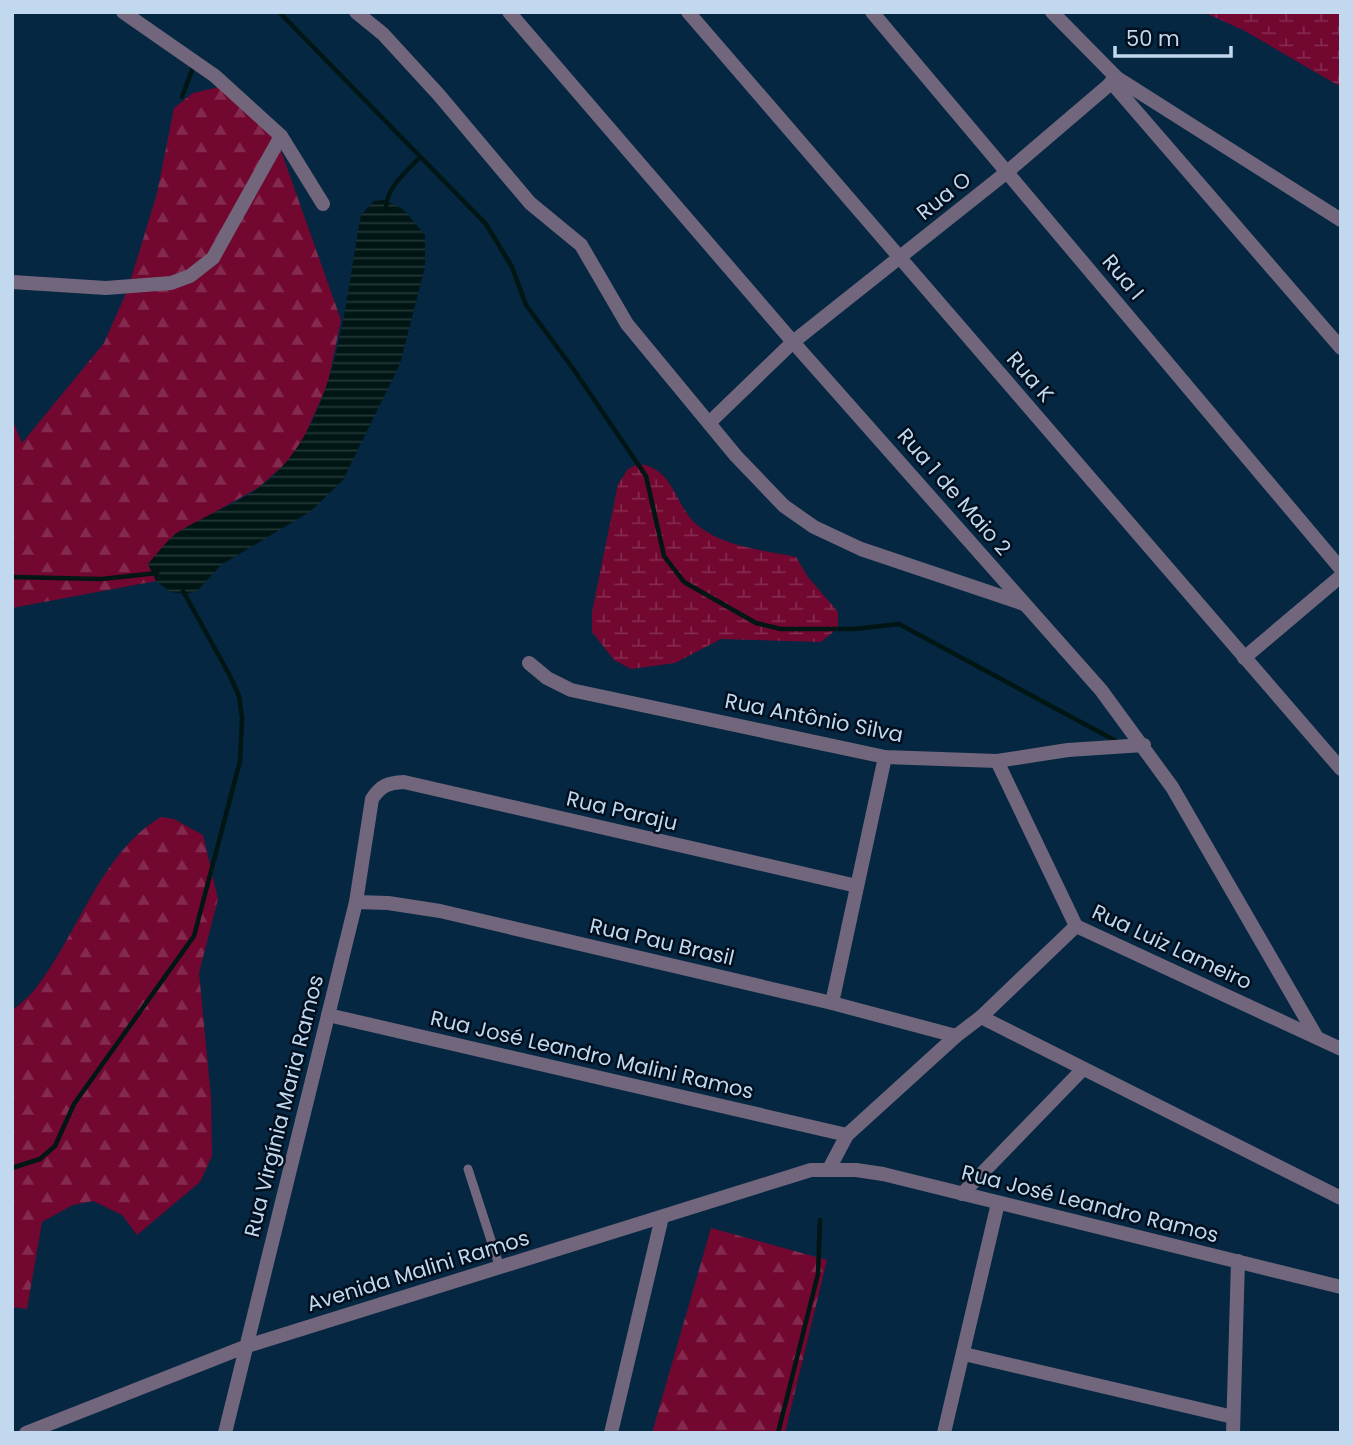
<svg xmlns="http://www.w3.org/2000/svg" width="1353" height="1445" font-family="Poppins,sans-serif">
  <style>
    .forest { fill: url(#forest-firs) }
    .wetland { fill: url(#wetland-marsh) }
    .water { fill: url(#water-rules) }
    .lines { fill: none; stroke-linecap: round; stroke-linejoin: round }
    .stream { stroke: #001614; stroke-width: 4.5 }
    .service { stroke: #71667c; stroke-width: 9 }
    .minor { stroke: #71667c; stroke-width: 14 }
    .tertiary { stroke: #71667c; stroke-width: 14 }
    .labels { text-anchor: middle; stroke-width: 5; stroke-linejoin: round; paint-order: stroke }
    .street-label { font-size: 21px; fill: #c1d8ee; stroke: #010f1e }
  </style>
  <defs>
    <pattern id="forest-firs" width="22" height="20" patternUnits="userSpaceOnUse" patternTransform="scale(1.75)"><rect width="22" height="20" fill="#720730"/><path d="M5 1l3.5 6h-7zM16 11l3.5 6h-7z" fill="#842a4e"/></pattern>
    <pattern id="wetland-marsh" width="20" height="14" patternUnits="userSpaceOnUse" patternTransform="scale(1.75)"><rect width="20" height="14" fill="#720730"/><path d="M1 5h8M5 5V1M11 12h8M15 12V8" fill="none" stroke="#842a4e"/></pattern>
    <pattern id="water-rules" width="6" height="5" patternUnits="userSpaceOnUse" patternTransform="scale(1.75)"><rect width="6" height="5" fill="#001614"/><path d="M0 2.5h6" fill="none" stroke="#233736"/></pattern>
  </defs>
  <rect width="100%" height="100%" fill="#052742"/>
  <g class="forest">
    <polygon points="232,84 279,145 341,320 328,383 302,442 286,463 258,488 175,534 148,564 156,581 12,608 12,419 22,443 104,343 127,291 141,246 157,193 174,108 193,93"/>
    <path d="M161 817 174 819 203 835 218 899 199 973 211 1097 212 1156 200 1182 137 1235 122 1215 93 1201 73 1205 42 1222 27 1309 12 1307V1011C20 1004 29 997 35 989 77 937 100 853 161 817Z"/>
    <polygon points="711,1228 827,1260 785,1433 652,1433"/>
  </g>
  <g class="wetland">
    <polygon points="1203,12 1341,12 1341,87 1243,30"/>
    <path d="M638 464C674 467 674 505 697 525 724 547 763 550 796 557L808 577 838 612V628L821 642 721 639 675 663 631 669 614 660 592 632V612L618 484 628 469Z"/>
  </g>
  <path class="water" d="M384 200 403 209 425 235V267L400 364 343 480 311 511 221 565 197 591 186 594 170 592 156 581 148 564C157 554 166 541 177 533 203 516 232 506 257 489 338 433 344 303 361 215L374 201Z"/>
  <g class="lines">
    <g class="stream">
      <polyline points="279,12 486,224 512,267 526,305 574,370 646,476 664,556 684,582 756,623 781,629 854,629 899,624 1116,741"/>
      <polyline points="182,97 194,65"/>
      <path d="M386 207C387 187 407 171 420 157"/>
      <polyline points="12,577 102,579 157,573"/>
      <polyline points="12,1168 40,1159 55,1146 74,1104 194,936 240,761 242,718 239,696 229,674 183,591"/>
      <polyline points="778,1433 818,1274 820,1220"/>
    </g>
    <polyline class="service" points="468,1169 500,1268"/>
    <g class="minor">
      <polyline points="123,12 215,76 281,136 323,204"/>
      <polyline points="356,12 383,34 439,95 530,203 581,245 627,324 736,456 784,506 814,527 861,549 1024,604"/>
      <polyline points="509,12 793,342 1101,690 1172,787 1316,1036"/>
      <polyline points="688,12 1341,769"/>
      <polyline points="872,12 1341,569"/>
      <polyline points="1052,12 1117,78 1341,220"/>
      <polyline points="1111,82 1341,348"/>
      <polyline points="12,282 106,288 171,283 190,276 213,258 281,136"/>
      <polyline points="709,423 793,342 1007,172 1117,78"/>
      <polyline points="1244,658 1341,576"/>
      <polyline points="529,663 547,678 571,690 885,757 997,761 1068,750 1144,745"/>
      <polyline points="997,761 1076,926 1341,1049"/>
      <polyline points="356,902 388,903 440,911 832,1003 956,1036"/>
      <polyline points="832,1003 885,757"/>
      <polyline points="328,1015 847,1135"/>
      <polyline points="981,1017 1341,1198"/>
      <polyline points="829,1169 847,1135 956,1036 981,1017 1076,926"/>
      <polyline points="962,1194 1083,1069"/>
      <polyline points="964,1354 1233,1417"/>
      <path d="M225 1433 356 902 372 799C381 785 388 783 404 782L857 886"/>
      <polyline points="611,1433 662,1217"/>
      <polyline points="944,1433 998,1203"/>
      <polyline points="1233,1433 1238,1261"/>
    </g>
    <polyline class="tertiary" points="26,1433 247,1346 811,1170 856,1170 883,1174 1341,1287"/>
  </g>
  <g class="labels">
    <g class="street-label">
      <text transform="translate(944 196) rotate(-39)" y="7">Rua O</text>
      <text transform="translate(1123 277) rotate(50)" y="7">Rua I</text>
      <text transform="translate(1030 377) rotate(49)" y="7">Rua K</text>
      <text transform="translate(954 492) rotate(49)" y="7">Rua 1 de Maio 2</text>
      <text transform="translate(814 718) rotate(11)" y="7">Rua Antônio Silva</text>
      <text transform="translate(622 811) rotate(13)" y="7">Rua Paraju</text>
      <text transform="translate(662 942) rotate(13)" y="7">Rua Pau Brasil</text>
      <text transform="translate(1172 947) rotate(25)" y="7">Rua Luiz Lameiro</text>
      <text transform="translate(592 1055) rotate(13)" y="7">Rua José Leandro Malini Ramos</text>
      <text transform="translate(284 1106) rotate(-76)" y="7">Rua Virgínia Maria Ramos</text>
      <text transform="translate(1090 1204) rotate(14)" y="7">Rua José Leandro Ramos</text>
      <text transform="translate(418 1271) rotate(-17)" y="7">Avenida Malini Ramos</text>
    </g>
  </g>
  <rect width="1353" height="1445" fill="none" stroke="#c1d8ee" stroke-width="28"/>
  <path d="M1115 46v10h116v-10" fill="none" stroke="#c1d8ee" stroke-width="3.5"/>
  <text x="1126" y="46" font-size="21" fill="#c1d8ee" stroke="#010f1e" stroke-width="5" paint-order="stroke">50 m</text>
</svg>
